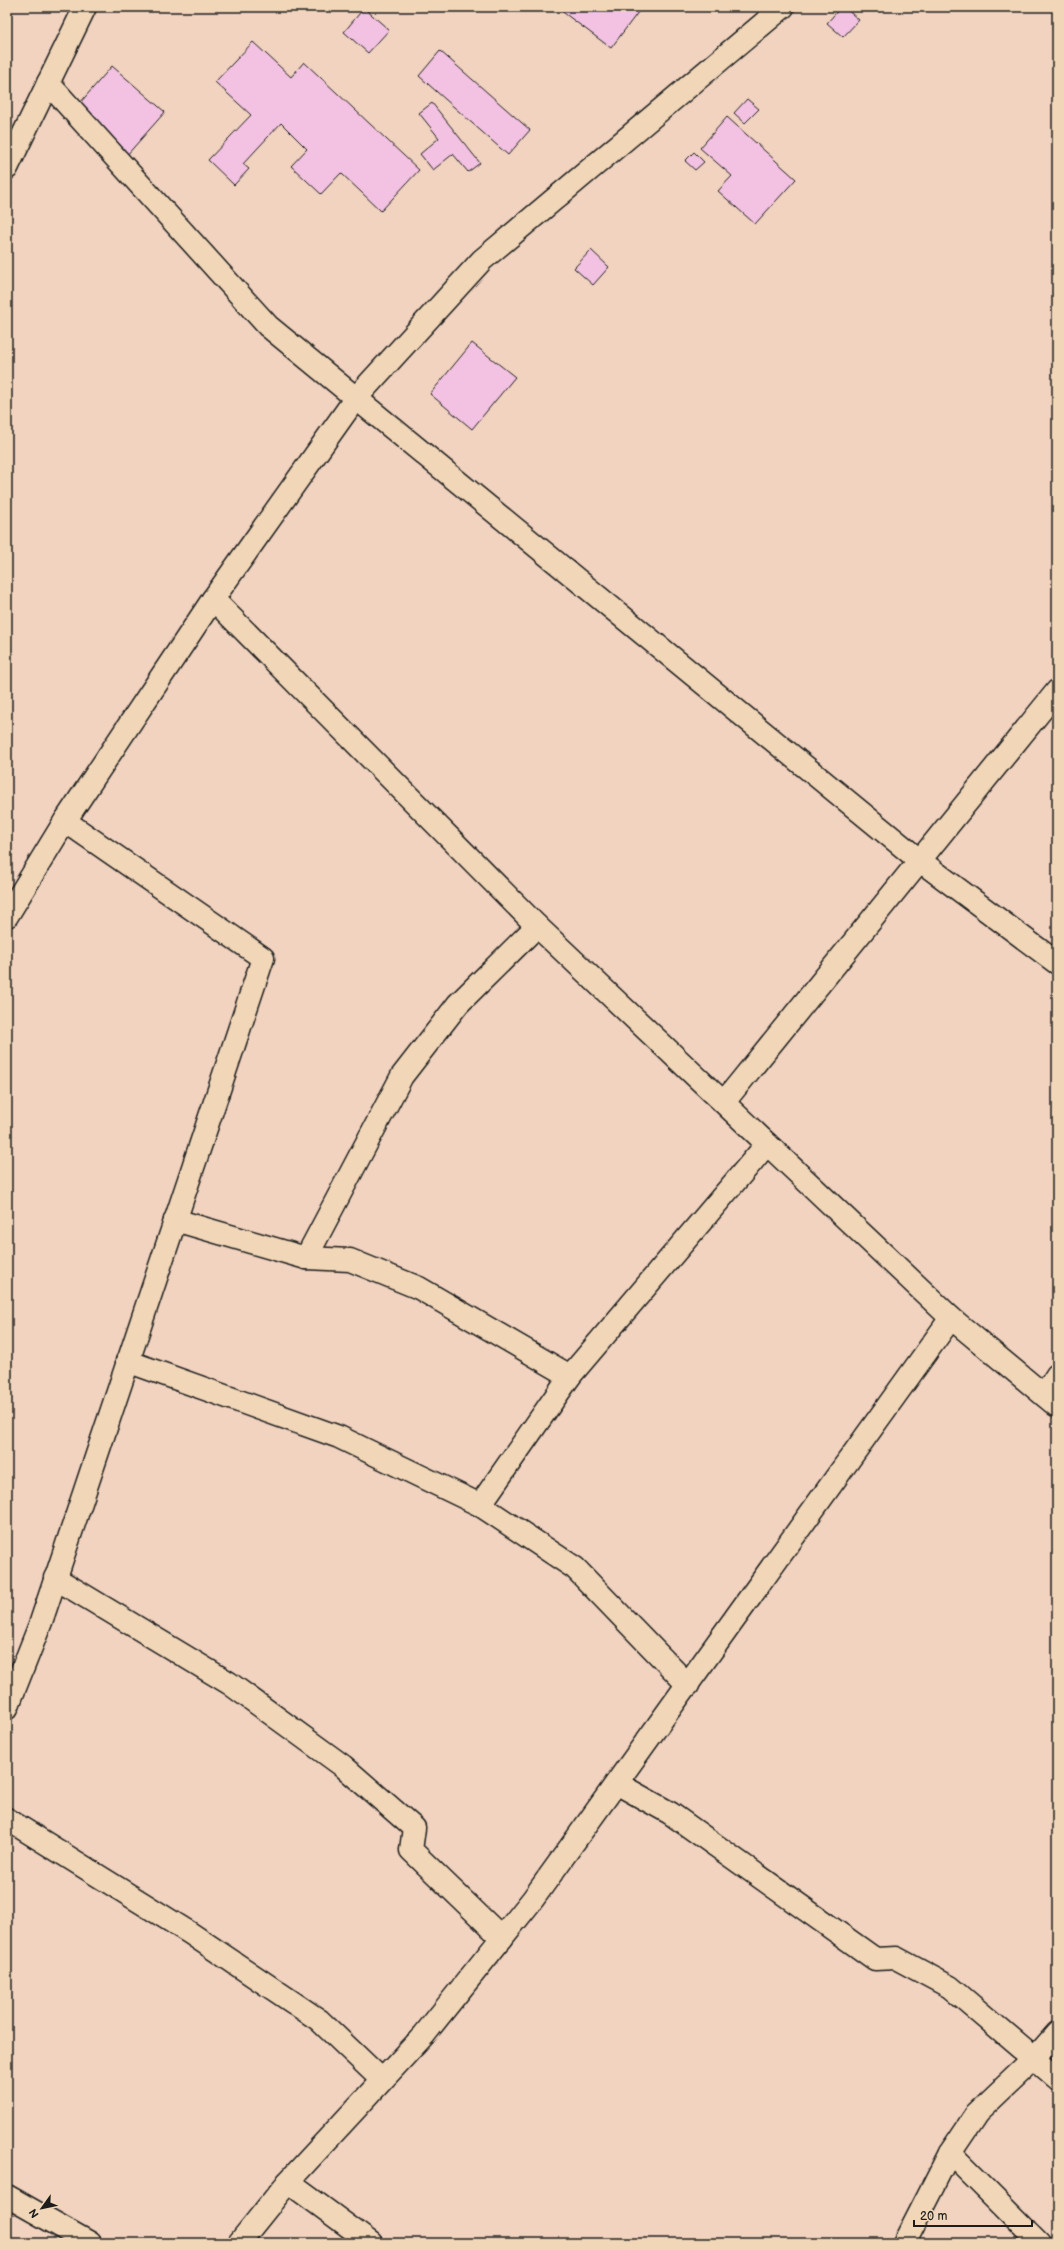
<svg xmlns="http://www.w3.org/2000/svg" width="1064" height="2250" font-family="'Balsamiq Sans',sans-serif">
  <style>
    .building { fill: #f3c2e2; stroke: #1c1c1c }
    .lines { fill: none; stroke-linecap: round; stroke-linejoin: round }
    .lane-casing { stroke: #1c1c1c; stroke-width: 25 }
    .street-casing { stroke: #1c1c1c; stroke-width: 25 }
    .lane { stroke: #f1d7b8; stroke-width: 22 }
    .street { stroke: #f1d7b8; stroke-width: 22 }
  </style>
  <rect width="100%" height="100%" fill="#f1d3c0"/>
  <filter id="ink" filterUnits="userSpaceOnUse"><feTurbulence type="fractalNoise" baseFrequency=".025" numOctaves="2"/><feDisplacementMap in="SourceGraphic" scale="8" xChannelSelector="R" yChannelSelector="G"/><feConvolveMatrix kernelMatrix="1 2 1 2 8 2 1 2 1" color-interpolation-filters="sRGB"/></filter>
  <g filter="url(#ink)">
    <g class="building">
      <polygon points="556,7 642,7 611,48"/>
      <polygon points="841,7 844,7 859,20 843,37 827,23"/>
      <polygon points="364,8 389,30 368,53 344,32"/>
      <polygon points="253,42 291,77 304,62 419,170 381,211 341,173 321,194 291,166 307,149 281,123 243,164 249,169 234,185 208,160 251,115 215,82"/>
      <polygon points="440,51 530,130 508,155 419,76"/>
      <polygon points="112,66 165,112 126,156 73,111"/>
      <polygon points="747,99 759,109 745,123 734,113"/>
      <polygon points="432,103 480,163 468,172 453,154 433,170 420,154 439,138 419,113"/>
      <polygon points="727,117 796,179 755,224 718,191 732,176 700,148"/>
      <polygon points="694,152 704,162 695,170 685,161"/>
      <polygon points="591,250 609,267 593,285 574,268"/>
      <polygon points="472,343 515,377 472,429 430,394"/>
    </g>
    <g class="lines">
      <g class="lane-casing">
        <g id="lane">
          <polyline points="48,83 268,326 919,860 1057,963"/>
          <polyline points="724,1102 1057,691"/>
          <polyline points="175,1220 306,1258 350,1260 419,1288 570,1376"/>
          <polyline points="306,1258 402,1076 458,1004 537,926"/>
          <polyline points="127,1361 339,1437 480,1505 575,1568 688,1685"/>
          <polyline points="1044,1395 1057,1375"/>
          <polyline points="480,1505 570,1376 767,1144"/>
          <polyline points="55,1578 229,1683 343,1766 414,1828 411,1850 502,1938"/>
          <polyline points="7,1708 41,1622 263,958 65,821"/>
          <polyline points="618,1784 670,1813 875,1959 896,1958 950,1987 1057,2078"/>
          <polyline points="7,1819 190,1933 319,2020 382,2080"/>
          <polyline points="950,2153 1040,2243"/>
          <polyline points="288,2182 371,2243"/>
          <polyline points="7,2196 90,2243"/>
        </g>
      </g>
      <g class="street-casing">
        <g id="street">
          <polyline points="7,168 85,7"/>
          <polyline points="213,599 537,926 951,1318 1057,1406"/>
          <polyline points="7,916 65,821 213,599 355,399 482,260 783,7"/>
          <polyline points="239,2243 288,2182 424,2035 533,1899 951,1318"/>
          <polyline points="904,2243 950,2153 977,2113 1035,2058 1057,2033"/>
        </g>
      </g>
      <use href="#lane" class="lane"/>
      <use href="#street" class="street"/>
    </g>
  </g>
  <rect width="1064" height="2250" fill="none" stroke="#f1d7b8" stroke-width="24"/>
  <rect x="12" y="12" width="1040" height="2226" fill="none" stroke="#1c1c1c" stroke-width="1.5" filter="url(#ink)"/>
  <g transform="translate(42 2208) rotate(237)" stroke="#f1d7b8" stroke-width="3" paint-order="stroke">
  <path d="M0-3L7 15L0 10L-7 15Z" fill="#1c1c1c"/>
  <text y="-6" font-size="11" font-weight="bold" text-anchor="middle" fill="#1c1c1c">N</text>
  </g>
  <path d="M914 2220v6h118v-6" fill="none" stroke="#1c1c1c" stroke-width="2"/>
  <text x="920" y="2220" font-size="12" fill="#1c1c1c" stroke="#f1d7b8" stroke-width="3" paint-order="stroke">20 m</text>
</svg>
